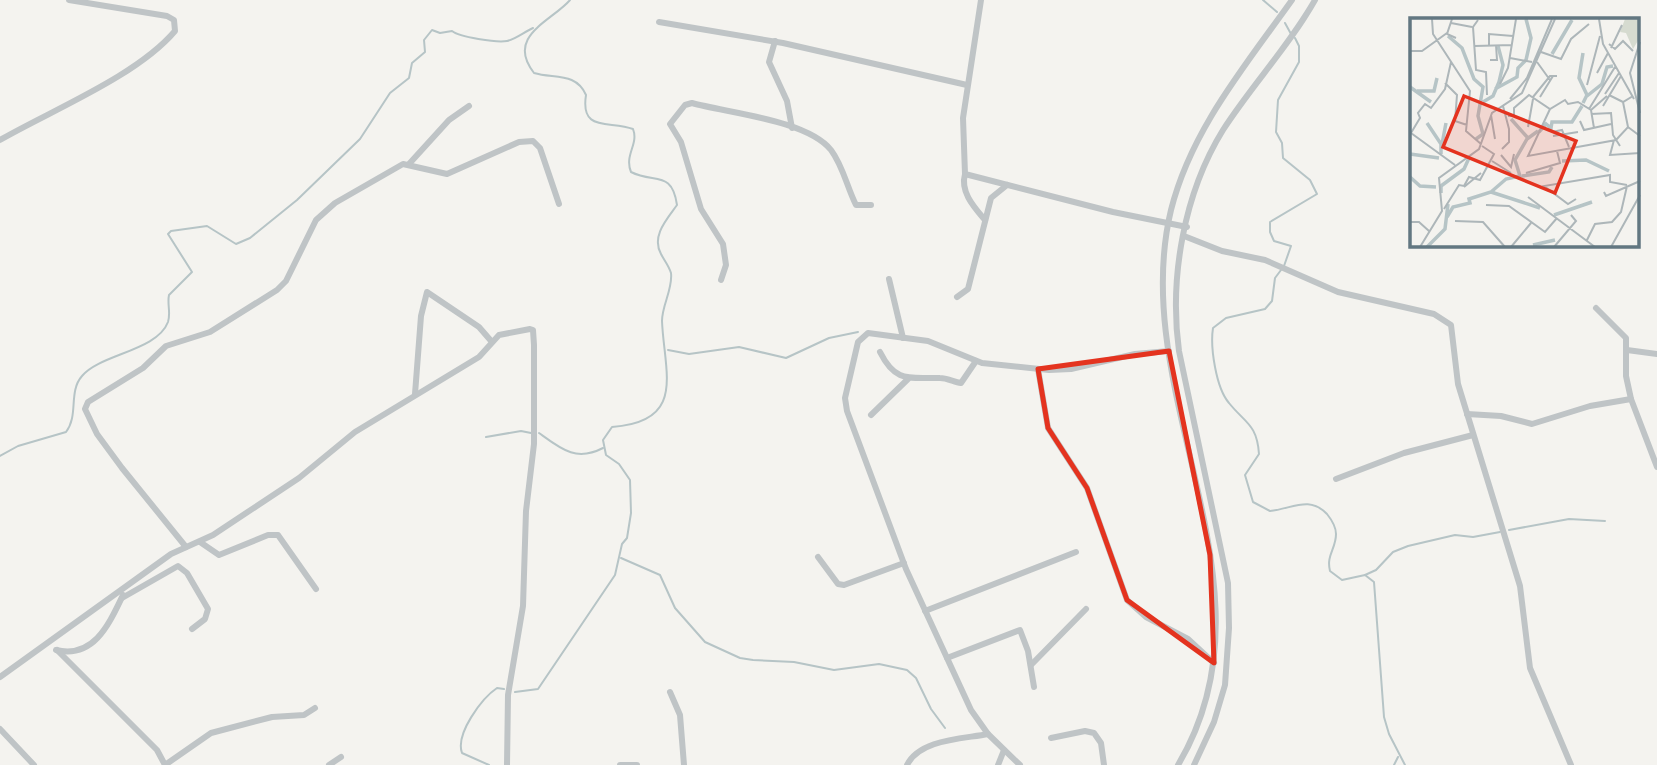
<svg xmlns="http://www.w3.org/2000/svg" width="1657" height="765" font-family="'IBM Plex Sans',sans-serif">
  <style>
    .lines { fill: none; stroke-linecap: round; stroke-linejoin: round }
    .stream { stroke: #b6c4c6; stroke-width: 2 }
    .minor { stroke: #bfc4c6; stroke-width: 6 }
    .marked { fill: none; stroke: #e4331f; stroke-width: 5; stroke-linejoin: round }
    .inset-river { fill: none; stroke: #b6c4c6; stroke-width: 3.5 }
    .inset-road { fill: none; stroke: #adb6b9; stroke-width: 2 }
    .view { fill: #e4331f; fill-opacity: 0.15; stroke: #e4331f; stroke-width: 3.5 }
    .inset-edge { fill: none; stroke: #627781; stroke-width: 3.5 }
  </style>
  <rect width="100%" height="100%" fill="#f4f3ef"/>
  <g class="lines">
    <g class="stream">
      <polyline points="1263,0 1277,12"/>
      <polyline points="1285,23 1291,34"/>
      <polyline points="1284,266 1291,246 1274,241 1270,232 1270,222 1317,194 1310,180 1283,158 1282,143 1276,132 1278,100 1299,62 1299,46 1295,38"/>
      <path d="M1281 270 1275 278 1272 301 1265 309 1226 318 1213 328C1210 347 1216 388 1229 403 1245 423 1257 424 1259 454L1245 475 1253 502 1270 511C1292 509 1309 495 1327 514 1331 519 1336 527 1336 534 1336 549 1326 555 1330 571L1342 580 1365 575 1374 582 1384 717 1389 734 1405 765"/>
      <polyline points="668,350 689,354 739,347 786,358 829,338 858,332"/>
      <path d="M539 433C561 449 576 462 603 448"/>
      <polyline points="486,437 521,431 531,433"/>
      <path d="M0 456 18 446 66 432C79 415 68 392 82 376 100 354 157 351 168 322 171 313 167 304 169 295L192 272 168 234 171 231 207 226 236 244 250 238 297 200 360 139 390 93 409 78 412 63 425 52 424 40 432 30 440 33 452 31C459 37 497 43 507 41 516 39 524 32 533 28"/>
      <polyline points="1509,530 1569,519 1605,521"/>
      <polyline points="621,558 660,575 675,608 705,642 740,658 753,660 794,662 834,670 879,664 907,670 916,678 931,709 945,728"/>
      <polyline points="1365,575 1376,570 1393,552 1408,546 1455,535 1473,537 1500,532"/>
      <path d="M515 692 538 689 615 575 622 544 627 538 631 513 630 480 619 464 606 455 603 440 612 427C687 422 664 372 662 321 662 305 673 289 671 273 669 266 664 260 661 254 651 236 667 219 677 205 672 170 655 184 631 172 624 155 639 144 633 129 610 120 580 133 586 95 576 72 554 79 534 73 505 36 552 21 570 0"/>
      <path d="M489 765 462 753C455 734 482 698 497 688L504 689"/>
      <polyline points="1394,765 1398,757"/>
    </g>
    <g class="minor">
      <polyline points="981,0 963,118 965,174 1113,212 1187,227"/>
      <polyline points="659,22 783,43 967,85"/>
      <polyline points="775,41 769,62 787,101 792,128"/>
      <path d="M0 140C52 110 137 76 175 31L174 20 167 16 69 0"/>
      <polyline points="409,164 449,120 469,106"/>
      <path d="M965 174C960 192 974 207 985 220"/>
      <polyline points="1184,236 1222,251 1265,260 1338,292 1434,314 1451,325 1458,384 1520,586 1530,668 1571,765"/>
      <polyline points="889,279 903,338"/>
      <path d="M721 280 726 265 723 244 701 209 681 142 670 124 685 105 692 103C728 113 807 120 831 150 843 166 847 187 856 205H871"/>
      <polyline points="957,297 968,289 991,198 1007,185"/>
      <polyline points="1596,308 1626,338 1626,376 1631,399"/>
      <polyline points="1627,350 1657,354"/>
      <path d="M880 352C896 384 910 377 940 378 947 378 954 382 961 383L976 361"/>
      <polyline points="1038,369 1048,428 1087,488 1127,600 1146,617 1188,639 1214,663"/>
      <polyline points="415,394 421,316 427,292 479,327 492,342"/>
      <polyline points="1467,414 1501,416 1532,424 1590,406 1631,399 1657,467"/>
      <polyline points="871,415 908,379"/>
      <polyline points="1336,479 1404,453 1473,435"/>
      <polyline points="200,542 219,555 268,535 278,535 316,589"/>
      <polyline points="186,547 122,468 97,434 85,409 88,402 143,368 166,346 210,332 277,290 286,281 316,220 335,203 403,164 447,174 519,142 533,141 540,148 559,204"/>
      <polyline points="818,557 838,584 844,585 904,563"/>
      <polyline points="122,598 178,566 187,573 208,609 205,619 192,629"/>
      <polyline points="925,611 1076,552"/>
      <path d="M56 650C94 659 109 624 123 595"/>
      <polyline points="57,650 157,750 165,765"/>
      <polyline points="947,658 1020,630 1028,651 1034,687"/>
      <polyline points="1031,665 1086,609"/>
      <polyline points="0,677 171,554 213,535 299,478 355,432 479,357 499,335 530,329 533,330 534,345 534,444 526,511 523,606 508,695 507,765"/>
      <polyline points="670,692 680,715 684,765"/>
      <polyline points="0,729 34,765"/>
      <polyline points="1051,738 1085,731 1094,733 1101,743 1104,765"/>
      <polyline points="165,765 211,733 272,717 304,715 315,708"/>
      <polyline points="329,765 341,757"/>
      <polyline points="620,765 637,765"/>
      <path d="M907 765C920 739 963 739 988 734"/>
      <polyline points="998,765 1004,750"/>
      <polyline points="1020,765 988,734 971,710 906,569 847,411 845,398 858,342 868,333 928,341 982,363 1049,370 1071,369 1135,354 1169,351"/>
      <path d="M1178 765C1285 586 1126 396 1171 210 1191 130 1245 66 1292 0"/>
      <path d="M1194 765 1214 722 1225 685 1229 628 1228 583 1179 351C1169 278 1184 193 1223 130 1252 85 1289 46 1315 0"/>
    </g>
  </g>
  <path class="marked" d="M1169 351 1210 555 1214 663 1127 600 1087 488 1048 428 1038 369Z"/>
  <g transform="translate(1410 18)">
    <rect width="229" height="229" fill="#f4f3ef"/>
    <path d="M215 1H229V21L223 31 216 15 210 14Z" fill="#d6dbd0"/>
    <path class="inset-river" d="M38 18 52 30 64 61 73 69 68 98 73 116 66 121M173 35 169 60 177 77 173 85M142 36 162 2M0 69 21 84M85 71 107 59 108 50 116 42 121 20 116 1M7 73H24L27 60M177 78 192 66 197 49 203 48M73 84 83 78 89 64 93 47 88 28M101 101 118 120M17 105 31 126V136M129 114 136 106 141 110 142 104H162L172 88M32 126 36 105M0 136 29 140M152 143 176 142 199 153M112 158 139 154 142 149M0 159 10 168 26 169M81 174 130 190M31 175V168L54 151 59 140M144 197 182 184M37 199 43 189 60 185 59 181 81 174 96 161 110 158 105 142 117 121 128 113M123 227 145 222M17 229 35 211 38 186"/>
    <path class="inset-road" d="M22 1 23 16 60 73 56 113 71 126M42 1 37 16 46 20M189 1 193 26 224 81M68 2 63 9 66 52 76 54 77 77M41 5 62 9M230 24 220 55 230 95M199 26 205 31 213 23 223 33M79 27V16L103 18M65 28 102 27M201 30 212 7M0 33H12L37 15M131 34 151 41 161 21 179 6M100 40 122 44M80 42H87L86 27M41 44 35 71 21 90 15 86 8 95 10 100 1 115 45 147M127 44 140 62M187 55 198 35M35 65 47 77 45 103 57 107M90 66 98 50 106 1M177 67 190 18M195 76 209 55M199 77 213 84 223 78M123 79 140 58H147M130 79 143 58M100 81 117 60 142 1M213 84 218 109M193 88 211 58M140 91 118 138 206 122 218 109 230 118M179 91 205 49M181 92 197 78M181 96 201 95 203 117 210 128M81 97 85 121M98 98H104V90L119 77 140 91 155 82 158 86 168 84 181 92 184 110M170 103 174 112 201 106M118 109 123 81M142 114 152 112 159 129M143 118 168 114M204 122 200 137 230 135M92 131 99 124V111L93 88M91 137 101 149 104 136M82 143 101 155M116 155 150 145 147 133M54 169 71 155M194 174 196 178 230 163M118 179 185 229M166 181 158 186 134 168 200 157V164L217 167M76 187 99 188 135 214 147 200M34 191 49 167 54 168 59 159 70 162 84 136 72 128M45 203 73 204 95 229M0 204H9L19 213M177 222 185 206 202 204 211 194 217 168M10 229 32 193 29 160 69 131 82 95 112 75 145 1M101 229 121 205M144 229 166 203 161 197M201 229 230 177"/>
    <path class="view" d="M54 78 166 123 145 175 33 129Z"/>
    <rect width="229" height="229" class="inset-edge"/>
  </g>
</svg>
